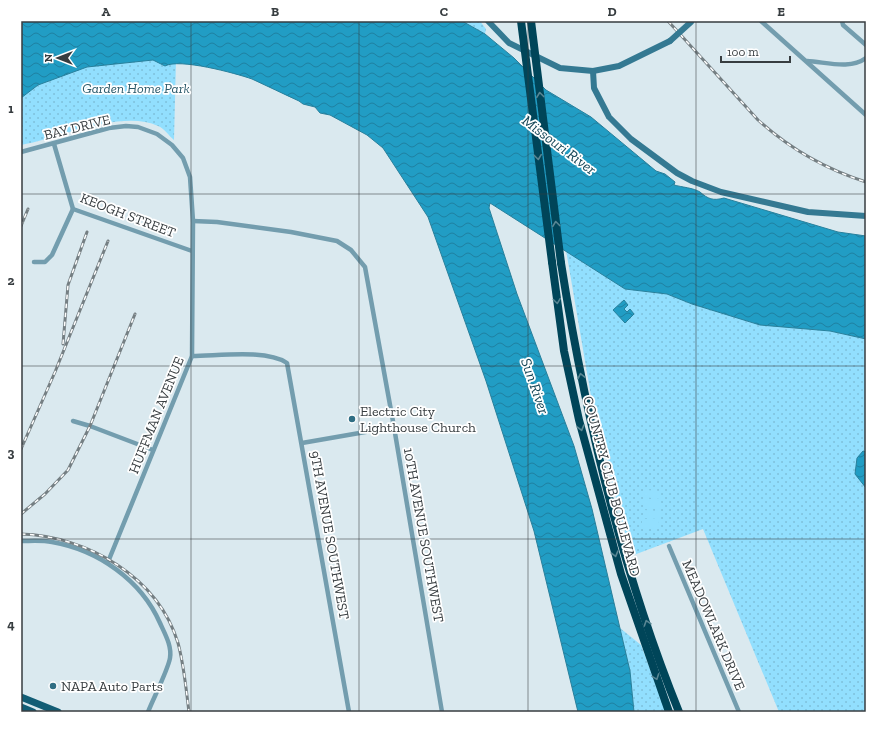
<svg xmlns="http://www.w3.org/2000/svg" width="887" height="733" font-family="'Zilla Slab',serif">
  <style>
    .grass { fill: url(#grass-dots) }
    .garden { fill: #92dffe }
    .water { fill: url(#water-waves); stroke: #28809c }
    .lines { fill: none; stroke-linecap: round; stroke-linejoin: round }
    .street { stroke: #739dae; stroke-width: 4.5 }
    .secondary { stroke: #347992; stroke-width: 6 }
    .primary { stroke: #125d75; stroke-width: 7 }
    .highway { stroke: #004559; stroke-width: 8 }
    .rail-casing { stroke: #757f83; stroke-width: 3 }
    .rail { stroke: #fff; stroke-width: 1.5; stroke-dasharray: 4.5; stroke-linecap: butt }
    .secondary-bridge { stroke: #347992; stroke-width: 6 }
    .highway-bridge { stroke: #004559; stroke-width: 8 }
    .oneway { stroke: #598693 }
    .grid { fill: none; stroke: #373d40; stroke-width: 1; stroke-opacity: 0.55 }
    .poi-dot { fill: #306e84; stroke: #fff; stroke-width: 1.5 }
    .labels { text-anchor: middle; stroke-width: 3.5; stroke-linejoin: round; paint-order: stroke }
    .park-label { font-size: 14px; font-style: italic; fill: #295869; stroke: #fff }
    .street-label { font-size: 14px; fill: #373d40; stroke: #fff }
    .poi-label { font-size: 14px; fill: #373d40; stroke: #fff; text-anchor: start }
    .water-label { font-size: 15px; font-style: italic; fill: #184859; stroke: #fff }
    .neatline { fill: none; stroke: #373d40; stroke-width: 1.5 }
    .grid-label { font-size: 13px; text-anchor: middle; font-weight: bold; fill: #373d40 }
  </style>
  <defs>
    <pattern id="grass-dots" width="8" height="8" patternUnits="userSpaceOnUse"><rect width="8" height="8" fill="#92dffe"/><path d="M2 2h.1M6 6h.1" fill="none" stroke="#7ec0db" stroke-width="1.8" stroke-linecap="round"/></pattern>
    <pattern id="water-waves" width="16" height="10" patternUnits="userSpaceOnUse"><rect width="16" height="10" fill="#219dc4"/><path d="M0 5q4-4 8 0t8 0" fill="none" stroke="#1e81a1"/></pattern>
  </defs>
  <rect width="100%" height="100%" fill="#dae9ef"/>
  <g class="grass">
    <polygon points="462,21 480,21 486,29 485,34"/>
    <path d="M133 56 176 59 174 140C169 136 164 128 158 126 122 109 60 138 21 145V92L62 70Z"/>
    <polygon points="566,250 625,289 667,294 692,304 760,325 830,331 866,339 866,712 779,712 703,529 631,556 591,396"/>
    <polygon points="620,628 641,645 666,712 634,712 630,671"/>
  </g>
  <g class="garden">
    <polygon points="645,490 661,491 660,499 644,497"/>
    <polygon points="644,500 660,501 660,509 643,507"/>
    <polygon points="643,510 659,511 659,519 643,518"/>
    <polygon points="642,520 659,521 658,529 642,528"/>
  </g>
  <g class="water">
    <path d="M21 21H462L485 34 514 58 546 90 591 117 656 171 665 174 675 182 674 185C681 187 694 188 700 192 708 199 713 201 724 198L838 232 866 236V339L830 331 760 325 692 304 667 294 625 289 490 203 489 208 517 294 574 446 592 509 630 671 634 712H578L534 531 486 381 428 217 383 148 367 135 330 115 320 113 315 107 303 104 299 101C283 94 268 86 252 79 235 73 179 58 165 66L153 60 87 67 38 85 21 98Z"/>
    <polygon points="624,300 628,305 624,309 627,312 630,309 634,314 625,323 613,310"/>
    <polygon points="863,451 866,452 866,488 855,474 857,458"/>
  </g>
  <g class="lines">
    <g class="street">
      <polyline points="761,21 866,115"/>
      <polyline points="842,21 843,25 866,45"/>
      <path d="M807 61C826 62 850 70 866 58"/>
      <polyline points="54,144 73,209 192,251"/>
      <polyline points="21,152 109,128 126,126 138,127 157,134 172,145 183,158 190,177 193,221 192,356 108,562"/>
      <polyline points="193,221 217,222 291,232 337,241 351,250 365,267 394,427 442,712"/>
      <polyline points="34,262 45,262 52,255 73,209"/>
      <path d="M192 356C218 356 266 349 287 363L349 712"/>
      <polyline points="73,421 90,426 153,450"/>
      <polyline points="302,443 394,427"/>
      <path d="M21 541C31 541 42 540 52 542 98 550 141 580 160 623 165 634 172 646 170 658 168 670 153 699 148 712"/>
      <polyline points="669,546 739,712"/>
    </g>
    <g class="secondary">
      <polyline points="488,21 509,43 560,68 593,71 619,66 670,41"/>
      <polyline points="593,71 594,88 609,117 631,139 677,173 692,181 721,192 808,212 866,216"/>
    </g>
    <g class="primary">
      <polyline points="21,697 58,712"/>
      <polyline points="21,707 33,712"/>
    </g>
    <g class="highway">
      <polyline points="552,262 564,351 579,420 621,574 669,712"/>
      <path d="M561 263C585 415 621 569 679 712"/>
    </g>
    <g class="rail-casing">
      <g id="rail">
        <path d="M668 21 758 120C790 149 825 169 866 182"/>
        <polyline points="21,226 28,209"/>
        <polyline points="63,344 68,285 87,232"/>
        <polyline points="21,449 55,372 108,241"/>
        <polyline points="21,514 45,494 68,470 90,426 135,314"/>
        <path d="M21 534C87 536 158 577 178 643 184 665 186 689 189 712"/>
      </g>
    </g>
    <use href="#rail" class="rail"/>
    <polyline class="secondary-bridge" points="670,41 691,22"/>
    <g class="highway-bridge">
      <polyline points="521,21 552,262"/>
      <polyline points="531,21 561,263"/>
    </g>
  </g>
  <defs><path id="oneway-chevron" d="M-2-3.5L2.5 0L-2 3.5" fill="none" stroke-width="1.6" stroke-linecap="round" stroke-linejoin="round"/></defs>
  <g class="oneway">
    <use href="#oneway-chevron" transform="translate(540 95) rotate(-97)"/>
    <use href="#oneway-chevron" transform="translate(538 157) rotate(83)"/>
    <use href="#oneway-chevron" transform="translate(556 224) rotate(-97)"/>
    <use href="#oneway-chevron" transform="translate(557 301) rotate(82)"/>
    <use href="#oneway-chevron" transform="translate(581 376) rotate(-102)"/>
    <use href="#oneway-chevron" transform="translate(581 428) rotate(75)"/>
    <use href="#oneway-chevron" transform="translate(615 554) rotate(75)"/>
    <use href="#oneway-chevron" transform="translate(647 623) rotate(-108)"/>
    <use href="#oneway-chevron" transform="translate(656 677) rotate(70)"/>
  </g>
  <path class="grid" d="M191 21V712M359 21V712M528 21V712M696 21V712M21 194H866M21 366H866M21 539H866"/>
  <g class="poi-dot">
    <circle cx="352" cy="419" r="4"/>
    <circle cx="53" cy="686" r="4"/>
  </g>
  <g class="labels">
    <g class="park-label">
      <text x="136" y="93">Garden Home Park</text>
    </g>
    <g class="street-label">
      <text transform="translate(77 127) rotate(-14)" y="5">BAY DRIVE</text>
      <text transform="translate(128 215) rotate(21)" y="5">KEOGH STREET</text>
      <text transform="translate(156 415) rotate(-68)" y="5">HUFFMAN AVENUE</text>
      <text transform="translate(612 486) rotate(75)" y="5">COUNTRY CLUB BOULEVARD</text>
      <text transform="translate(330 535) rotate(80)" y="5">9TH AVENUE SOUTHWEST</text>
      <text transform="translate(424 535) rotate(80)" y="5">10TH AVENUE SOUTHWEST</text>
      <text transform="translate(714 625) rotate(67)" y="5">MEADOWLARK DRIVE</text>
    </g>
    <g class="poi-label">
      <text x="360" y="416">Electric City<tspan x="360" dy="16">Lighthouse Church</tspan></text>
      <text x="61" y="691">NAPA Auto Parts</text>
    </g>
    <g class="water-label">
      <text transform="translate(559 145) rotate(37)" y="5">Missouri River</text>
      <text transform="translate(535 386) rotate(71)" y="5">Sun River</text>
    </g>
  </g>
  <rect width="887" height="733" fill="none" stroke="#ffffff" stroke-width="44"/>
  <g transform="translate(58 58) rotate(270)" stroke="#ffffff" stroke-width="3" paint-order="stroke">
  <path d="M0-3L7 15L0 10L-7 15Z" fill="#373d40"/>
  <text y="-6" font-size="11" font-weight="bold" text-anchor="middle" fill="#373d40">N</text>
  </g>
  <path d="M721 56v6h69v-6" fill="none" stroke="#373d40" stroke-width="2"/>
  <text x="727" y="56" font-size="12" fill="#373d40" stroke="#ffffff" stroke-width="3" paint-order="stroke">100 m</text>
  <rect x="22" y="22" width="843" height="689" class="neatline"/>
  <g class="grid-label">
    <text x="106" y="16">A</text>
    <text x="275" y="16">B</text>
    <text x="444" y="16">C</text>
    <text x="612" y="16">D</text>
    <text x="781" y="16">E</text>
    <text x="11" y="113">1</text>
    <text x="11" y="285">2</text>
    <text x="11" y="457">3</text>
    <text x="11" y="629">4</text>
  </g>
</svg>
